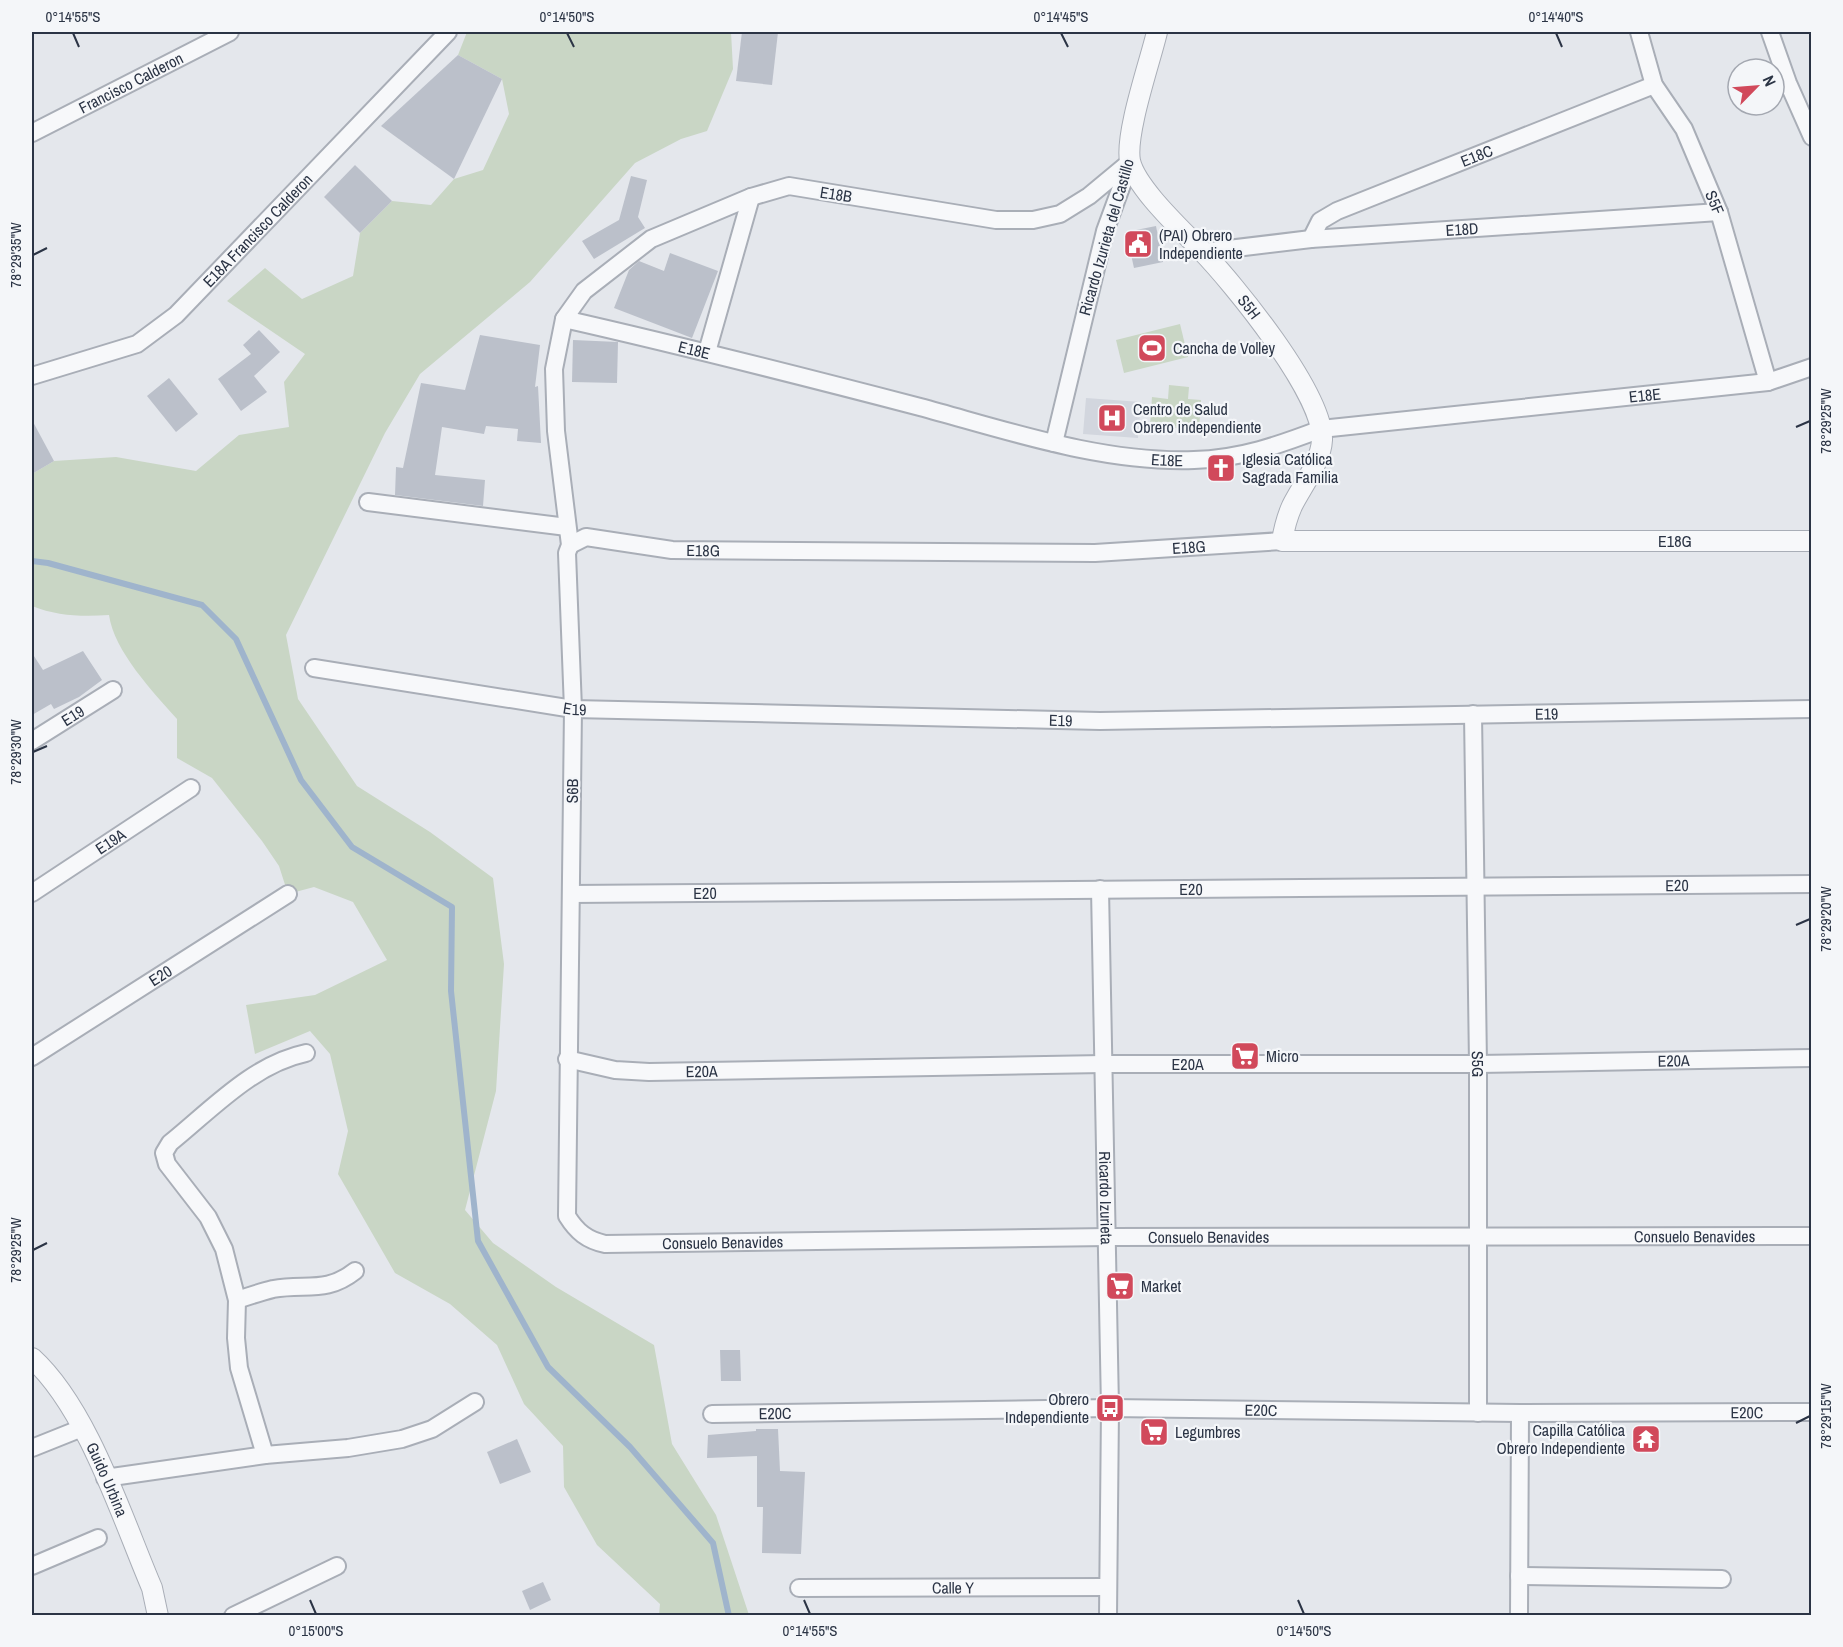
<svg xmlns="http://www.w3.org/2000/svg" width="1843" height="1647" font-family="'Archivo Narrow',sans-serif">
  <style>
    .built { fill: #d2d6de }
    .green { fill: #c9d6c5 }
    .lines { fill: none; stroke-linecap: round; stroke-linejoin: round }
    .stream { stroke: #9fb4cc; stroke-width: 6 }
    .building { fill: #bbc0ca }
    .minor-casing { stroke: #a9aeb7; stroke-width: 20 }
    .tertiary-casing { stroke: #a9aeb7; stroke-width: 22 }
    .minor { stroke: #f7f8fa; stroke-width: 16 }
    .tertiary { stroke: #f7f8fa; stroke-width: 20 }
    .ticks { fill: none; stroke: #2b3445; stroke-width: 2 }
    .labels { text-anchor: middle; stroke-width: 4.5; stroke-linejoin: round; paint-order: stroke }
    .street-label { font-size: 16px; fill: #2b3445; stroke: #f4f6f9 }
    .poi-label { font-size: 16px; fill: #2b3445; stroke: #f4f6f9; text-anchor: start }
    .neatline { fill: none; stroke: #2b3445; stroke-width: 2 }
    .ticks-label { font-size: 15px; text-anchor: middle; fill: #2b3445 }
  </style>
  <rect width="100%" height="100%" fill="#e4e7ec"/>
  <polygon class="built" points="1086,398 1141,402 1138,438 1083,434"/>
  <g class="green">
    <path d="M467 32H731L733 69 707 131 681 139 635 163 530 282 420 374 385 433 286 635 298 699 357 786 430 832 493 878 504 964 496 1091 465 1210 493 1243 556 1287 654 1345 672 1444 716 1515 749 1615H659L660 1604 597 1545 564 1487 563 1446 524 1404 497 1345 450 1304 395 1273 338 1174 348 1131 330 1054 310 1031 255 1054 246 1005 315 995 387 960 353 902 314 887 288 894 279 866 262 841 212 778 177 758V719C153 692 114 651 109 615 82 617 57 616 32 606V474L54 461 116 457 196 471 239 435 289 427 284 382 305 354 227 301 265 268 302 299 353 276 360 233 392 201 431 205 454 179 483 170 509 114 502 79 458 55Z"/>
    <polygon points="1180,324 1188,357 1124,373 1116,340"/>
    <polygon points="1169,385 1189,387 1188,399 1201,400 1199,430 1150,426 1152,397 1168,399"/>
  </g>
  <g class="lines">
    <polyline class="stream" points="32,561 48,563 202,605 236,639 301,780 352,847 452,907 451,991 478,1241 548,1367 630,1447 713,1543 729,1616"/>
  </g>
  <g class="building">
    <polygon points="742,32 778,32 772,85 736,81"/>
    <polygon points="458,55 502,79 454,179 381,126"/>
    <polygon points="355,165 392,201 360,233 324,197"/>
    <polygon points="631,176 647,180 638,217 645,228 594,259 582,241 619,220"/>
    <polygon points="1156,226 1163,262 1134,268 1126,232"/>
    <polygon points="670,253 718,271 692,338 614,308 629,270 639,261 664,271"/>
    <polygon points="259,330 280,352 254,376 267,392 241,411 218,379 251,354 243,345"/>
    <polygon points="480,335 540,345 535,387 538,386 541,443 517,441 518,429 486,426 484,434 442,427 435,475 485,480 483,506 395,495 396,467 403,468 421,383 465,390"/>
    <polygon points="573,340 618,342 617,383 572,382"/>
    <polygon points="169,378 198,414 176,432 147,396"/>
    <polygon points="32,420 54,461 32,474"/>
    <polygon points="83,651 102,680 79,697 54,709 51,704 32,715 32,653 43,670"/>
    <polygon points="720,1350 740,1350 741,1381 721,1381"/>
    <polygon points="756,1429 778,1429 780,1471 805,1472 801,1554 762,1553 763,1507 757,1507 757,1456 707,1458 708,1435 756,1431"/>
    <polygon points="517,1439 531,1472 500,1484 487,1452"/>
    <polygon points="543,1582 551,1600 530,1610 522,1591"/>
  </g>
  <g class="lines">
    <g class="minor-casing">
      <g id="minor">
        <path id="s1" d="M1639 32 1654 85 1684 129 1719 212 1768 382"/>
        <polyline points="1770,32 1788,83 1812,137"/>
        <path id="s2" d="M32 133 230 32"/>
        <path id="s3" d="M1130 162 1089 196 1060 214 1033 220H996L789 186 751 197 651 239 584 291 564 319 554 369 556 431 570 545 567 553 573 709 567 1216C577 1232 587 1240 605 1244L1107 1237 1812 1236"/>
        <path id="s4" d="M1311 239 1320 221 1337 211 1654 85"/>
        <path id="s5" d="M1203 252 1311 239 1719 212"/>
        <path id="s6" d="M564 319C683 346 801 376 920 407 1009 431 1101 463 1194 460 1240 459 1279 445 1321 429L1768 382 1812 367"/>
        <polyline points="707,352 751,197"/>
        <path id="s7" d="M32 376 137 344 176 315 448 32"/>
        <polyline points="1054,443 1105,231 1130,163"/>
        <polyline points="368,502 567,527"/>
        <path id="s8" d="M570 545 586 537 672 550 1095 553 1282 541"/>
        <path id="s9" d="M314 668 573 709 1100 721 1812 709"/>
        <path id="s10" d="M1473 714 1478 1064V1413"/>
        <path id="s11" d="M32 741 113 690"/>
        <path id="s12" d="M1100 889 1110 1408 1108 1616"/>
        <path id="s13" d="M32 893 191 788"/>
        <path id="s14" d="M571 894 1812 884"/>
        <path id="s15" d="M32 1057 288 894"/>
        <path id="s16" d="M567 1059 615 1070 649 1072 1103 1064H1478L1812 1058"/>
        <path d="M237 1300C249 1296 261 1292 273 1289 306 1283 326 1294 355 1271"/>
        <path id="s17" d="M712 1414 1110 1408 1520 1413 1812 1412"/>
        <polyline points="32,1448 82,1428"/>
        <path d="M265 1455 239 1368 236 1338 237 1300 224 1249 208 1217 167 1164 164 1153 170 1143C211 1110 253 1064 306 1053"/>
        <polyline points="105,1478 265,1455 348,1448 402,1439 432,1429 475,1402"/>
        <polyline points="32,1566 98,1538"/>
        <polyline points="1519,1576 1722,1579"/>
        <path id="s18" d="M799 1588 1108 1587"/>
        <polyline points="233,1616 337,1566"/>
        <polyline points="1519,1616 1520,1413"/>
      </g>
    </g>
    <g class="tertiary-casing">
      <g id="tertiary">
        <path id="s19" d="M1157 32C1150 62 1125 133 1130 161 1136 188 1182 230 1201 250 1233 283 1324 394 1322 440 1321 462 1302 486 1292 506 1287 517 1284 529 1282 541H1812"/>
        <path id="s20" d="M32 1358C88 1409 122 1518 152 1588L158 1616"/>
      </g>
    </g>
    <use href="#minor" class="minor"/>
    <use href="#tertiary" class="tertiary"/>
  </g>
  <path class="ticks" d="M73 33 79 47M567 33 574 47M1061 33 1068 47M1556 33 1562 47M33 255 47 248M1796 427 1810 421M33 752 47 746M1796 925 1810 919M33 1250 47 1243M1796 1423 1810 1416M310 1600 316 1614M804 1600 810 1614M1298 1600 1304 1614"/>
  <defs>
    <g id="civic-square" transform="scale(1.5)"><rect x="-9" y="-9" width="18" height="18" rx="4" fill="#d1495b" stroke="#f4f6f9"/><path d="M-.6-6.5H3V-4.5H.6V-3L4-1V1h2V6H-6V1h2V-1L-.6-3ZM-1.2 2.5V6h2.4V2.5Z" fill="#fff"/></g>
    <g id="stadium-square" transform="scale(1.5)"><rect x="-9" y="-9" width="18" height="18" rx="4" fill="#d1495b" stroke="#f4f6f9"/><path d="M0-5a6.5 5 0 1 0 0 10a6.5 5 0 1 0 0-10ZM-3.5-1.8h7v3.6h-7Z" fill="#fff"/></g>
    <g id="hospital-square" transform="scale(1.5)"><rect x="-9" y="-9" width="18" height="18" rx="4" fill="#d1495b" stroke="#f4f6f9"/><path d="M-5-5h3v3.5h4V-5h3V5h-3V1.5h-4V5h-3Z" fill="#fff"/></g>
    <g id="church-square" transform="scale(1.5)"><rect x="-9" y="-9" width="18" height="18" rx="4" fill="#d1495b" stroke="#f4f6f9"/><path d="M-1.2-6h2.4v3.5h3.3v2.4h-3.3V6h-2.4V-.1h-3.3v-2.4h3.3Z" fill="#fff"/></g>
    <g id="supermarket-square" transform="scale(1.5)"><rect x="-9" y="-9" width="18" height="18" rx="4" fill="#d1495b" stroke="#f4f6f9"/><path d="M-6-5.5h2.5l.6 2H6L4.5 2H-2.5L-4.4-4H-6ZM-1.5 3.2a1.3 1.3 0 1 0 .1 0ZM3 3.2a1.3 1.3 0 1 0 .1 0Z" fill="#fff"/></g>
    <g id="bus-square" transform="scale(1.5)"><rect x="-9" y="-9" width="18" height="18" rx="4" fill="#d1495b" stroke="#f4f6f9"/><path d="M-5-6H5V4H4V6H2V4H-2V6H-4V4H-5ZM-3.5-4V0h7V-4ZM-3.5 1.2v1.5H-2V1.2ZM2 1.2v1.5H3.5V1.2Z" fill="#fff"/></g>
    <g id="temple-square" transform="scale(1.5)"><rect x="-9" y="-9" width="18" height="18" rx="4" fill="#d1495b" stroke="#f4f6f9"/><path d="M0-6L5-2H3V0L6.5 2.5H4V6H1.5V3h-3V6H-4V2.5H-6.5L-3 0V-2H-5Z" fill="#fff"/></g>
  </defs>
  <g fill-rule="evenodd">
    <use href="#civic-square" x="1138" y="244"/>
    <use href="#stadium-square" x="1152" y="348"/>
    <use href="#hospital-square" x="1112" y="418"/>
    <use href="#church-square" x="1221" y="468"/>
    <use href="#supermarket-square" x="1245" y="1056"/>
    <use href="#supermarket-square" x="1120" y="1286"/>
    <use href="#bus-square" x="1110" y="1408"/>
    <use href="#supermarket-square" x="1154" y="1432"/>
    <use href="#temple-square" x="1646" y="1439"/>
  </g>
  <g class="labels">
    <g class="street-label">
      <text dy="6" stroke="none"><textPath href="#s2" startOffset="111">Francisco Calderon</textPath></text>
      <text dy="6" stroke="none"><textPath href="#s4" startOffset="190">E18C</textPath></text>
      <text transform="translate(836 194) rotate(9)" y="6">E18B</text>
      <text dy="6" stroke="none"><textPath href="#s1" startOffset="188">S5F</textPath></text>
      <text dy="6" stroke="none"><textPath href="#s5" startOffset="260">E18D</textPath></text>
      <text dy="6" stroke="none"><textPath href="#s7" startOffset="276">E18A Francisco Calderon</textPath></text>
      <text transform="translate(1106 237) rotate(-74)" y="6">Ricardo Izurieta del Castillo</text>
      <text dy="6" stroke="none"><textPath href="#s19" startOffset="322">S5H</textPath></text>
      <text dy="6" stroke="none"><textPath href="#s6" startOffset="134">E18E</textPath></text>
      <text dy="6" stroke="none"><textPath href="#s6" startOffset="1104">E18E</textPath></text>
      <text dy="6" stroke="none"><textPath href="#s6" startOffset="620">E18E</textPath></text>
      <text dy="6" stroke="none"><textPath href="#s19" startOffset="978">E18G</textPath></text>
      <text dy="6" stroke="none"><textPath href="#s8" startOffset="622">E18G</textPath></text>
      <text dy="6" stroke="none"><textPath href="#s8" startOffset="136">E18G</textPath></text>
      <text dy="6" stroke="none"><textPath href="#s9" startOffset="264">E19</textPath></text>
      <text dy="6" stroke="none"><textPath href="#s9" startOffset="1236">E19</textPath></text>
      <text dy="6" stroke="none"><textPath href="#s11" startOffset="48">E19</textPath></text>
      <text dy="6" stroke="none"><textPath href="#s9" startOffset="750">E19</textPath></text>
      <text transform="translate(572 791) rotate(-89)" y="6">S6B</text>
      <text dy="6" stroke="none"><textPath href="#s13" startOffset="94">E19A</textPath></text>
      <text dy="6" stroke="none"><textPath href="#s14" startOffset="1106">E20</textPath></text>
      <text dy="6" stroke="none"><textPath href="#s14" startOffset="620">E20</textPath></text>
      <text dy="6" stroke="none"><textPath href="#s14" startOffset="134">E20</textPath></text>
      <text dy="6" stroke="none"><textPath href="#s15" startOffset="152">E20</textPath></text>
      <text dy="6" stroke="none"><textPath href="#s16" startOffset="1108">E20A</textPath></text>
      <text dy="6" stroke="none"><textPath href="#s10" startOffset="350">S5G</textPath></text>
      <text dy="6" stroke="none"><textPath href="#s16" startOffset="622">E20A</textPath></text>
      <text dy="6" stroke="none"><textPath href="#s16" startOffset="136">E20A</textPath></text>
      <text dy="6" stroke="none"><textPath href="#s12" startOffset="309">Ricardo Izurieta</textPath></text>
      <text dy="6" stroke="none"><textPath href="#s3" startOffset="2181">Consuelo Benavides</textPath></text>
      <text dy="6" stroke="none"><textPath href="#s3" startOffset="2667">Consuelo Benavides</textPath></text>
      <text dy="6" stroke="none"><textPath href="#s3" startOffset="1695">Consuelo Benavides</textPath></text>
      <text dy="6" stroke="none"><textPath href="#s17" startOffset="549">E20C</textPath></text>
      <text dy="6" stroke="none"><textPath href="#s17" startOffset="63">E20C</textPath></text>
      <text dy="6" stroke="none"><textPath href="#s17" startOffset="1035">E20C</textPath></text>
      <text dy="6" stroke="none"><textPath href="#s20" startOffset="144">Guido Urbina</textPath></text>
      <text dy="6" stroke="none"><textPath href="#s18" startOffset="154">Calle Y</textPath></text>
    </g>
    <g class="poi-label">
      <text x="1159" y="241">(PAI) Obrero<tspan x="1159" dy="18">Independiente</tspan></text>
      <text x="1173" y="354">Cancha de Volley</text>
      <text x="1133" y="415">Centro de Salud<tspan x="1133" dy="18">Obrero independiente</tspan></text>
      <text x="1242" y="465">Iglesia Católica<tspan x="1242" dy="18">Sagrada Familia</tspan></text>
      <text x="1266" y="1062">Micro</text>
      <text x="1141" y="1292">Market</text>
      <text x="1089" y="1405" text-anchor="end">Obrero<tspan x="1089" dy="18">Independiente</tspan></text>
      <text x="1625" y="1436" text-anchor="end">Capilla Católica<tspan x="1625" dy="18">Obrero Independiente</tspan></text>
      <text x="1175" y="1438">Legumbres</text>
    </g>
  </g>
  <rect width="1843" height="1647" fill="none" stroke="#f4f6f9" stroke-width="66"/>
  <g transform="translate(1756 87) rotate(65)"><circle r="28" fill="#f4f6f9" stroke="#a4a8b1" stroke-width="1.5"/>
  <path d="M0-4.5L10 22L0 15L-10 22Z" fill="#d1495b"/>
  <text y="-9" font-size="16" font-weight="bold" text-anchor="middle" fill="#2b3445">N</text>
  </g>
  <rect x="33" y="33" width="1777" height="1581" class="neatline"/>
  <g class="ticks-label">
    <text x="73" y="22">0°14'55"S</text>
    <text x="567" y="22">0°14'50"S</text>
    <text x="1061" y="22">0°14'45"S</text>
    <text x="1556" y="22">0°14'40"S</text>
    <text transform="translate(16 255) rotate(-90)" y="5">78°29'35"W</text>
    <text transform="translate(1826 421) rotate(-90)" y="5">78°29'25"W</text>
    <text transform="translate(16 752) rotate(-90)" y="5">78°29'30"W</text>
    <text transform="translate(1826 919) rotate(-90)" y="5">78°29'20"W</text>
    <text transform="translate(16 1250) rotate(-90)" y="5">78°29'25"W</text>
    <text transform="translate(1826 1416) rotate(-90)" y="5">78°29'15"W</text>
    <text x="316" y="1636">0°15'00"S</text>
    <text x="810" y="1636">0°14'55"S</text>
    <text x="1304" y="1636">0°14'50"S</text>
  </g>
</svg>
